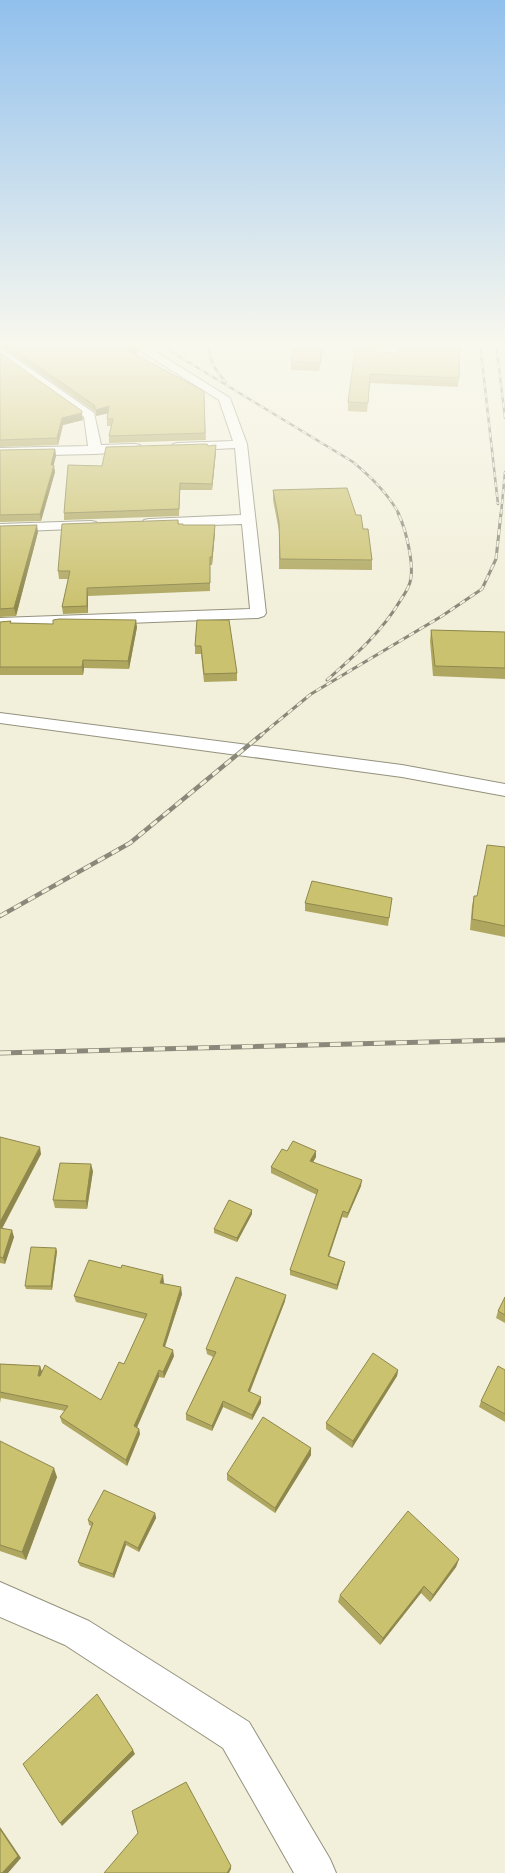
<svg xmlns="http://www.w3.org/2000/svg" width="505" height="1873" font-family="'PT Sans Narrow',sans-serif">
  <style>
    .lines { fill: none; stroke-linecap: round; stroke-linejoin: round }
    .minor-casing { stroke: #94927e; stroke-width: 2 }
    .highway-casing { stroke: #94927e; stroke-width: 2 }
    .minor { fill: #fff; fill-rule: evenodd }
    .highway { fill: #fff; fill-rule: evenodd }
    .rail-far3-casing { stroke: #8a887a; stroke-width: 2.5 }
    .rail-far2-casing { stroke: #8a887a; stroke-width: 3 }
    .rail-far1-casing { stroke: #8a887a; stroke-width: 4.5 }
    .rail-casing { stroke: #8a887a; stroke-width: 5 }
    .rail-far3 { stroke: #f2f0da; stroke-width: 1.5; stroke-dasharray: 5; stroke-linecap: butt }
    .rail-far2 { stroke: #f2f0da; stroke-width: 2; stroke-dasharray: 6; stroke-linecap: butt }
    .rail-far1 { stroke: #f2f0da; stroke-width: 3; stroke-dasharray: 8; stroke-linecap: butt }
    .rail { stroke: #f2f0da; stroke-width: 3.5; stroke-dasharray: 11; stroke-linecap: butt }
    .wall { fill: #afa760 }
    .shaded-wall { fill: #8e884e }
    .building { fill: #cbc270; stroke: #8e884e }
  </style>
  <rect width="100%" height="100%" fill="#f2f0da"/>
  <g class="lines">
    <g class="minor-casing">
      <g id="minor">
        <polygon points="130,343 142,343 230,398 247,444 266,613 264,616 258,618 0,628 0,618 250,609 242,524 149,527 144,526 142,523 144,520 149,519 241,515 235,448 178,451 173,450 172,447 173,444 178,443 233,441 219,400 131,345"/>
        <polygon points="0,349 4,350 94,413 101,445 135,444 140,445 141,448 140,451 95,454 0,456 0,448 88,446 84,417 0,357"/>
        <polygon points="91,521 96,522 98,525 96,528 0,532 0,524"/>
        <polygon points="0,1582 89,1621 249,1722 330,1859 336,1873 294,1873 223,1748 65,1645 0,1617"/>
      </g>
    </g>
    <g class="highway-casing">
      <polygon id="highway" points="0,713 402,765 505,784 505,796 402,777 0,723"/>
    </g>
    <use href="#minor" class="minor"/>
    <use href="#highway" class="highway"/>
    <g class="rail-far3-casing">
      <g id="rail-far3">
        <path d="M157 343 353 462C371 477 388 493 399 514"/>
        <path d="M209 343C209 360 214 370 226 382"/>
        <polyline points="480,343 498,504"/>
        <polyline points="496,343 505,418"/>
        <polyline points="501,514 505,472"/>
      </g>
    </g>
    <g class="rail-far2-casing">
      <g id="rail-far2">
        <path d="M327 680C354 656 381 633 400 601 403 596 407 591 409 585 416 569 406 529 398 513"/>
        <polyline points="260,736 311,694 442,616 482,589 496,559 501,513"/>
      </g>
    </g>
    <g class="rail-far1-casing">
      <polyline id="rail-far1" points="0,916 130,843 261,735"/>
    </g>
    <g class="rail-casing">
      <polyline id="rail" points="0,1053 505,1040"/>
    </g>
    <use href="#rail-far3" class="rail-far3"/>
    <use href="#rail-far2" class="rail-far2"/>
    <use href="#rail-far1" class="rail-far1"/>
    <use href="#rail" class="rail"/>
  </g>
  <g class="wall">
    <polygon points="0,343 128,343 137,348 137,354 135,355 204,391 206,440 109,443 109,436 111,426 107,426 107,419 108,413 96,416 95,412 5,349 0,348"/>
    <polygon points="296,343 324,343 319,371 291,370 291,361"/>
    <polygon points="432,343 474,343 473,344 460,344 459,378 458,387 370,383 367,412 348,411 348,402 373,352 398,353"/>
    <polygon points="0,353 83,420 63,425 58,445 0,447"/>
    <polygon points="216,445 216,452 212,490 180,490 179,516 64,520 64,513 102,466 208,446"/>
    <polygon points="55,449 56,456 53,465 55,472 41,521 0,522 0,450"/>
    <polygon points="273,490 356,515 363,529 372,560 372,570 279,569 279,531 273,500"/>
    <polygon points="178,520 179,524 215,532 212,565 210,565 210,591 88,596 88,613 63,614 62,607 68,579 59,579 58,571"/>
    <polygon points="0,526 38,532 16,616 0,617"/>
    <polygon points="197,620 237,673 237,681 204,682 201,654 195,654 195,646"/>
    <polygon points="11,621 11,623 137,627 129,669 84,668 83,675 0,675 0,622"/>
    <polygon points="431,630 505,632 505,679 433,676 430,641"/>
    <polygon points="505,847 505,937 470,930 472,906 474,896 477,896"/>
    <polygon points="392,898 388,926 305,911 305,903"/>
    <polygon points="0,1137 41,1154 2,1229 14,1237 5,1264 0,1263"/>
    <polygon points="287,1151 316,1151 316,1157 313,1162 361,1186 347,1218 342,1217 329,1257 345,1262 344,1267 337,1290 290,1275 290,1270 317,1195 271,1173 271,1167"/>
    <polygon points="93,1171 87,1209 55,1208 53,1200"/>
    <polygon points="252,1214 237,1242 214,1233 214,1229"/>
    <polygon points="57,1251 52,1290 26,1289 25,1286"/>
    <polygon points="164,1282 163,1283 182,1294 165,1347 174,1356 164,1378 159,1377 137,1427 139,1429 140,1434 127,1466 62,1423 60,1417 65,1411 1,1398 0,1403 0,1364 40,1366 42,1372 101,1400 124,1364 145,1319 76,1302 74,1296"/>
    <polygon points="505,1297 505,1323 496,1318 498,1311"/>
    <polygon points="285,1301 250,1392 261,1403 252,1420 223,1407 212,1431 186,1420 186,1414 213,1357 207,1354 206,1349"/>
    <polygon points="398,1370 397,1376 352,1448 326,1429 326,1423"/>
    <polygon points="505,1370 505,1422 479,1407 481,1401"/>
    <polygon points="0,1441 57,1477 26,1560 0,1551"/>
    <polygon points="311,1455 275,1513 227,1480 227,1474"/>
    <polygon points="155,1513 156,1518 139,1552 126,1545 114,1578 80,1566 78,1562 91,1526 89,1525 88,1520"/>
    <polygon points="459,1559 456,1567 430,1602 421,1593 380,1645 338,1602 340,1595"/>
  </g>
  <g class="shaded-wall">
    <polygon points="323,343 324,343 324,345 319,371 320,363"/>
    <polygon points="137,348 137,354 128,357 127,350"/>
    <polygon points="109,406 110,413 96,416 96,410"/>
    <polygon points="82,413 83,420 63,425 58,445 57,438 62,418"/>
    <polygon points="216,445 216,452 212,490 212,484"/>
    <polygon points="55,449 56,456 52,472 51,465"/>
    <polygon points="54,465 55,472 41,521 40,514"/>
    <polygon points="37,525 38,532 16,616 14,608"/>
    <polygon points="215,525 215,532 212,565 212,557"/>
    <polygon points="87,588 88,596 88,613 87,606"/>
    <polygon points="136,620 137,627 129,669 128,661"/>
    <polygon points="83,660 84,668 83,675 82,667"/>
    <polygon points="40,1147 41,1154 0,1232 0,1222"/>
    <polygon points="316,1151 316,1157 310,1167 310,1161"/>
    <polygon points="91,1164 93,1171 87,1209 86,1201"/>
    <polygon points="362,1180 361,1186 347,1218 348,1213"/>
    <polygon points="252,1210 252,1214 237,1242 237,1238"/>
    <polygon points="343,1211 342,1217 327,1262 328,1256"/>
    <polygon points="12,1230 14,1237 5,1264 3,1258"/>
    <polygon points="56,1248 57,1251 52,1290 51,1286"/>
    <polygon points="345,1262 344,1267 337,1290 337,1285"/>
    <polygon points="163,1275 164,1282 161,1289 160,1283"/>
    <polygon points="181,1287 182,1294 163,1352 163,1346"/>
    <polygon points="286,1295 285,1301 248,1396 248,1391"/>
    <polygon points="173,1350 174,1356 164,1378 163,1372"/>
    <polygon points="40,1366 42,1372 41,1382 38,1376"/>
    <polygon points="159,1370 159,1377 135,1432 134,1426"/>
    <polygon points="398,1370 397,1376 352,1448 353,1441"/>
    <polygon points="261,1397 261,1403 252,1420 252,1415"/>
    <polygon points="223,1401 223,1407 212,1431 212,1426"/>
    <polygon points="139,1429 140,1434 127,1466 126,1460"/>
    <polygon points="311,1448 311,1455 275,1513 275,1508"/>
    <polygon points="54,1468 57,1477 26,1560 22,1552"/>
    <polygon points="155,1513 156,1518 139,1552 138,1548"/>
    <polygon points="125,1541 126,1545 114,1578 113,1574"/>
    <polygon points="459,1559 456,1567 430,1602 433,1595"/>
    <polygon points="424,1586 421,1593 380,1645 383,1638"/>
    <polygon points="133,1750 135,1754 62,1826 60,1823"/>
    <polygon points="0,1827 21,1858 8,1873 2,1873"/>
    <polygon points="231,1866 231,1869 229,1873 227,1873"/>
  </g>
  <g class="building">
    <polygon points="4,343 128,343 137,348 127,350 204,391 205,433 109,436 113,419 107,419 109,406 96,410 94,405"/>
    <polygon points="296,343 323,343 320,363 291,361"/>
    <polygon points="356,343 374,343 373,352 398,353 399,343 460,343 459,378 370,374 368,403 348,402"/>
    <polygon points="0,353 82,411 82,413 62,418 57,438 0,440"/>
    <polygon points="207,444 208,446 216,445 212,484 180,483 179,509 64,513 68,465 102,466 106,447"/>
    <polygon points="55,449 51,465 54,465 40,514 0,515 0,450"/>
    <polygon points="347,488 356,515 361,515 363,529 368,529 372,560 280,559 279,522 273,490"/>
    <polygon points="178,520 178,524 183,524 183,525 215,525 212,557 210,557 210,583 87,588 87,606 62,607 70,571 58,571 62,524"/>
    <polygon points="37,525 14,608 0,609 0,526"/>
    <polygon points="59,619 136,620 128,661 83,660 82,667 0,667 0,622 11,621 10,623 53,624 53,620"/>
    <polygon points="197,620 229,620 237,673 204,674 201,646 195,646"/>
    <polygon points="431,630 505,632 505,668 435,666"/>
    <polygon points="487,845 505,847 505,926 472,919 474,896 477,896"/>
    <polygon points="312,881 392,898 389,918 305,903"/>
    <polygon points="0,1137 40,1147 0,1222"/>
    <polygon points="293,1141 316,1151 310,1161 362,1180 348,1213 343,1211 328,1256 345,1262 337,1285 290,1270 318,1190 271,1167 282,1149 287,1151"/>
    <polygon points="60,1163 91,1164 86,1201 53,1200"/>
    <polygon points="229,1200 252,1210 237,1238 214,1229"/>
    <polygon points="0,1228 12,1230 3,1258 0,1257"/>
    <polygon points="31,1247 56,1248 51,1286 25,1286"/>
    <polygon points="89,1260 121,1268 122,1265 163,1275 160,1283 181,1287 163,1346 173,1350 163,1372 159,1370 134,1426 139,1429 126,1460 60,1417 68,1406 0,1392 0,1364 40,1366 38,1376 40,1376 45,1365 101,1400 119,1362 124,1364 147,1314 74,1296"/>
    <polygon points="236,1277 286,1295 248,1391 261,1397 252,1415 223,1401 212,1426 186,1414 216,1352 206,1349"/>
    <polygon points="505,1297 505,1315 498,1311"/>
    <polygon points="373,1353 398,1370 353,1441 326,1423"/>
    <polygon points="498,1366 505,1370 505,1414 481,1401"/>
    <polygon points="263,1417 311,1448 275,1508 227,1474"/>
    <polygon points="0,1441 54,1468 22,1552 0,1545"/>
    <polygon points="104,1490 155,1513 138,1548 125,1541 113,1574 78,1562 93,1523 88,1520"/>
    <polygon points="408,1511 459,1559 433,1595 424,1586 383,1638 340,1595"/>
    <polygon points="97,1694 133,1750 60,1823 23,1764"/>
    <polygon points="186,1782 231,1866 227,1873 104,1873 138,1833 132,1811"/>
    <polygon points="0,1829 18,1856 2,1873 0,1873"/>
  </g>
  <linearGradient id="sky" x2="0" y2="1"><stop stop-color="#91c0ed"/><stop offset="0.57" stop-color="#f9f8ee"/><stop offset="1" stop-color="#f9f8ee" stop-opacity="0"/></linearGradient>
  <rect width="505" height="605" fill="url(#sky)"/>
</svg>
